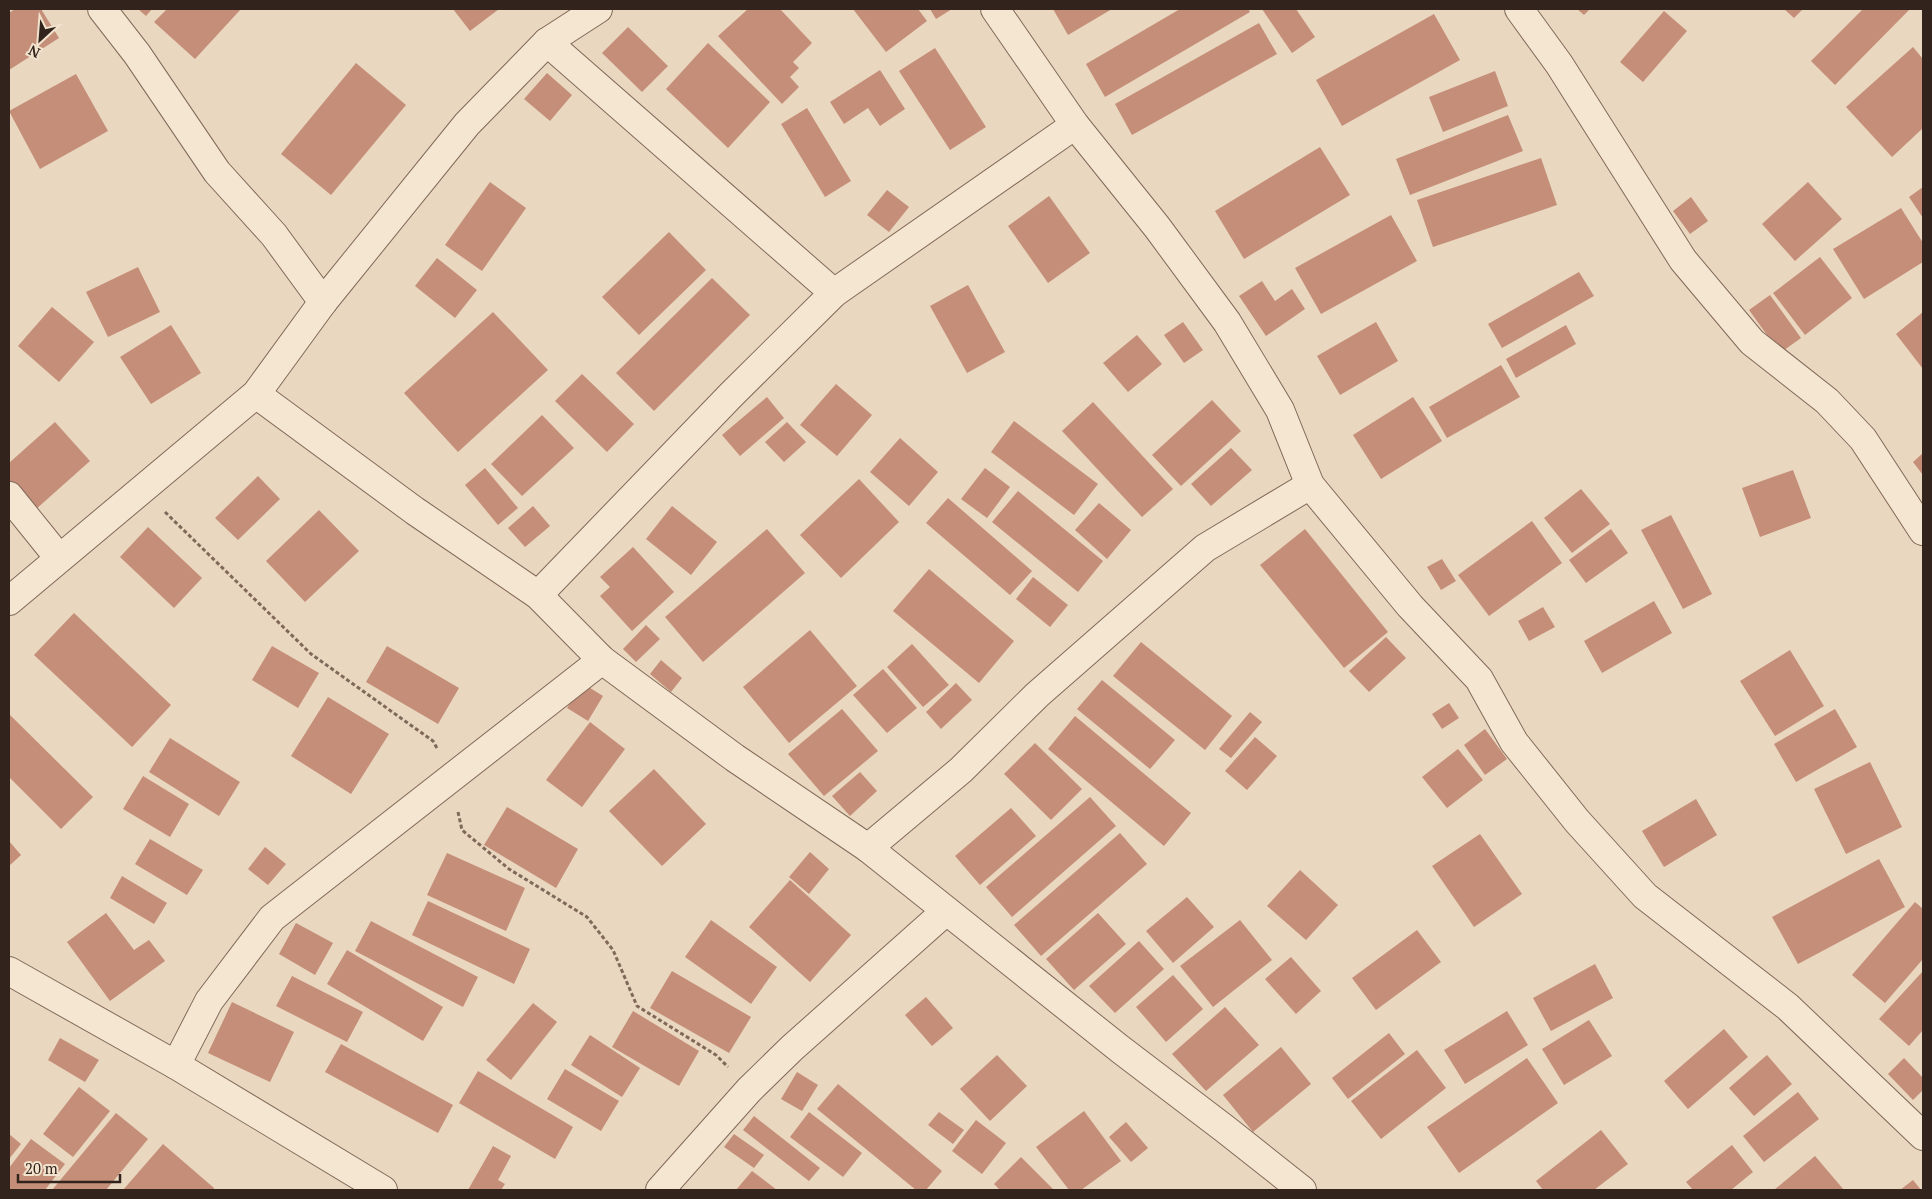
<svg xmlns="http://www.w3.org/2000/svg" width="1932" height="1199" font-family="'PT Serif',serif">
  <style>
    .building { fill: #c58e78 }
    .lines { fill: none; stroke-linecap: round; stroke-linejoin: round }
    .minor-casing { stroke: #816959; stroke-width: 30 }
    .path { stroke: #816959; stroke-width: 3; stroke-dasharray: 4 2.5; stroke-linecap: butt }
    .minor { stroke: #f5e6d2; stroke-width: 28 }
  </style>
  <rect width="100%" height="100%" fill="#ead7c0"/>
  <g class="building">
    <polygon points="15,9 41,9 59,38 9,70 9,13"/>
    <polygon points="138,9 152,9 146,16"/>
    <polygon points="167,9 241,9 195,59 154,22"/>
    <polygon points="453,9 499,9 470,31"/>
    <polygon points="748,9 780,9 812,43 793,62 799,68 790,77 799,87 782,104 718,36"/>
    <polygon points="853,9 918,9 927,21 886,52"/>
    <polygon points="930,9 952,9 936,19"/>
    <polygon points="1053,9 1112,9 1068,35"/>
    <polygon points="1180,9 1248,9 1250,12 1105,97 1086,64"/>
    <polygon points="1262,9 1296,9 1315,37 1292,53"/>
    <polygon points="1577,9 1590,9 1584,15"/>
    <polygon points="1784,9 1803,9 1794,18"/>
    <polygon points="1863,9 1910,9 1835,85 1811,61"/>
    <polygon points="1664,11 1687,31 1643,82 1620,62"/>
    <polygon points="1434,14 1460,60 1342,126 1316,80"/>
    <polygon points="1259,23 1277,54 1132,135 1115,104"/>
    <polygon points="628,27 668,66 642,92 602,53"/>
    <polygon points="708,43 770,102 728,148 666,89"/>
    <polygon points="1913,47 1923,59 1923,128 1892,157 1846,107"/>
    <polygon points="935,48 986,127 950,150 899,71"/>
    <polygon points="356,63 406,105 331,195 281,154"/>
    <polygon points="880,70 905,109 880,126 868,108 844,124 830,102"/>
    <polygon points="1495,71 1508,106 1443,132 1429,97"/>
    <polygon points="547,73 572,95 550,121 524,99"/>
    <polygon points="76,74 108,131 40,169 9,111"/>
    <polygon points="807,108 851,181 825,197 781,124"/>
    <polygon points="1508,115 1523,151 1410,195 1396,159"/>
    <polygon points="1320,147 1350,195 1244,259 1215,211"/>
    <polygon points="1541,158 1557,205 1433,247 1417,200"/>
    <polygon points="490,182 526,208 482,271 445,245"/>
    <polygon points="1808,182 1842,219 1795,261 1762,224"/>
    <polygon points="1923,187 1923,218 1909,197"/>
    <polygon points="887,190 909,207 889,232 867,215"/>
    <polygon points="1049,196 1090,253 1048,283 1008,226"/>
    <polygon points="1691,197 1708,221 1690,234 1673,211"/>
    <polygon points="1901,208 1923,243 1923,262 1864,299 1833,249"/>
    <polygon points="1391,215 1417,261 1321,314 1295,268"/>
    <polygon points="669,232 706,270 639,335 602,297"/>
    <polygon points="1820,257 1852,298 1805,335 1773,293"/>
    <polygon points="437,258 477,290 455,318 415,286"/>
    <polygon points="138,267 160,312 108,337 86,292"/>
    <polygon points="1579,272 1594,296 1502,348 1488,324"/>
    <polygon points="712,278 750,315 654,411 616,373"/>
    <polygon points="1262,281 1275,301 1292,289 1305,309 1266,336 1239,296"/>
    <polygon points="968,285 1005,352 967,373 930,306"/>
    <polygon points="1770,295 1801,338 1780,353 1749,310"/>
    <polygon points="52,307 94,342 59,382 18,346"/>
    <polygon points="493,312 548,370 458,452 404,393"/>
    <polygon points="1923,312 1923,369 1896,334"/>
    <polygon points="1183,322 1203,350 1184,363 1164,335"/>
    <polygon points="1376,322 1398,361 1340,395 1317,356"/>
    <polygon points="171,325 201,373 151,404 120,357"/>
    <polygon points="1566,325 1576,344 1516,378 1506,359"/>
    <polygon points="1137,335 1162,364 1128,392 1103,363"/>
    <polygon points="1501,365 1520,397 1447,438 1429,407"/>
    <polygon points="582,374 634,424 607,452 555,401"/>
    <polygon points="836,384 872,415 837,456 800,425"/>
    <polygon points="767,397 784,418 740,456 722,435"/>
    <polygon points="1413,397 1442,441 1381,479 1353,435"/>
    <polygon points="1212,400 1241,431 1181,486 1152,455"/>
    <polygon points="1093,402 1173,489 1142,517 1062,431"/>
    <polygon points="542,415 574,448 522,496 491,464"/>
    <polygon points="1014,421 1098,484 1074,515 991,452"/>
    <polygon points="55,422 90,461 35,510 9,480 9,463"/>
    <polygon points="787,422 806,442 784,462 765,442"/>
    <polygon points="900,438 938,472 909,506 870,472"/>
    <polygon points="1231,448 1252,470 1211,506 1191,484"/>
    <polygon points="1923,453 1923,475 1913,462"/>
    <polygon points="485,468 518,508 498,525 465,485"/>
    <polygon points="985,468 1010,487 987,518 961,499"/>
    <polygon points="1793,470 1811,518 1760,537 1742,488"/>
    <polygon points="258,476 280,499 238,540 215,518"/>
    <polygon points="859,479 899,522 841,578 800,535"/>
    <polygon points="1581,489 1610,524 1572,553 1544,518"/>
    <polygon points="1018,491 1103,561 1078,592 992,522"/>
    <polygon points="948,498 1032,571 1010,595 926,523"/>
    <polygon points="1099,503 1131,530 1107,559 1075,530"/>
    <polygon points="533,506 550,526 525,547 508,528"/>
    <polygon points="672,506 717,542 691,575 646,539"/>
    <polygon points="319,510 359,551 305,602 266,561"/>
    <polygon points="1671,515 1712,594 1683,609 1641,530"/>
    <polygon points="1532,521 1562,563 1489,616 1458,575"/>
    <polygon points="148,527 202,578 174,608 120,557"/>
    <polygon points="767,529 805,573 703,662 665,617"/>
    <polygon points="1305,529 1388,632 1344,668 1260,565"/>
    <polygon points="1611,529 1628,553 1586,583 1569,560"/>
    <polygon points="633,547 674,592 632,631 600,596 610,587 600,577"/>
    <polygon points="1442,559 1456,581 1441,590 1427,567"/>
    <polygon points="929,569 1014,641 979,683 893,611"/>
    <polygon points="1033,577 1068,605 1050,627 1016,599"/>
    <polygon points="1654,601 1672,633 1602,673 1584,641"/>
    <polygon points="1543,607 1555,627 1529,641 1518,621"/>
    <polygon points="74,613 171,705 132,747 34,655"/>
    <polygon points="646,625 660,639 636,662 623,649"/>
    <polygon points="810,630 857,686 789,743 743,687"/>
    <polygon points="1386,637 1406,658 1369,692 1349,671"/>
    <polygon points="1141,642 1232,716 1205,750 1113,676"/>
    <polygon points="912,644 949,685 923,707 887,667"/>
    <polygon points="272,646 319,673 298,708 252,680"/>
    <polygon points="387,646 459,688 438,724 366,682"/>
    <polygon points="1790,650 1824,706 1775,736 1740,681"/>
    <polygon points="661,660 682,678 671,692 650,674"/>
    <polygon points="883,669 917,708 887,733 853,695"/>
    <polygon points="1102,680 1175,740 1150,769 1077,709"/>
    <polygon points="582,683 603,696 588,721 567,708"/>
    <polygon points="956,683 972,700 941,729 926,712"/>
    <polygon points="328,697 389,734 351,794 291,756"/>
    <polygon points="1449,703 1459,718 1442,729 1432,714"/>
    <polygon points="842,709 878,751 824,796 788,754"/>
    <polygon points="1835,709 1857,747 1796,782 1774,744"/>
    <polygon points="1250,712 1262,722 1231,758 1219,749"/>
    <polygon points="9,714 93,797 61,829 9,777"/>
    <polygon points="1075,716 1191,813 1164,846 1048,749"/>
    <polygon points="590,722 625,749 582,807 546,780"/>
    <polygon points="1485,729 1507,759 1485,775 1464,745"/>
    <polygon points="1255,737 1277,756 1247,790 1225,771"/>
    <polygon points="170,738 240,782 219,816 149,772"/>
    <polygon points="1035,743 1082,789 1051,820 1004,774"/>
    <polygon points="1458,749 1483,780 1447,808 1422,777"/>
    <polygon points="1870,762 1902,827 1846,854 1814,789"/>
    <polygon points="654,769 706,824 662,866 609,811"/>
    <polygon points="860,772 877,791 850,816 832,796"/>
    <polygon points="143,776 189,804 170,837 123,809"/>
    <polygon points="1090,797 1116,826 1012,917 986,887"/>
    <polygon points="1696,799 1717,835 1664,867 1642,831"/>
    <polygon points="507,807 578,849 556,888 484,845"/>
    <polygon points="1011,808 1036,836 980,885 955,856"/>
    <polygon points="1120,833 1147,864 1041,956 1014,925"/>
    <polygon points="1480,834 1522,894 1474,927 1432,866"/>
    <polygon points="150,839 203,870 187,895 135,864"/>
    <polygon points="9,841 21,855 9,866"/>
    <polygon points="265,847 286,864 268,885 248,869"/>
    <polygon points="810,852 829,869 809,894 789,877"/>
    <polygon points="447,853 525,888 506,931 427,895"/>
    <polygon points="1879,859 1905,907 1798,964 1772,917"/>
    <polygon points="1300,870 1338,905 1306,940 1267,906"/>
    <polygon points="122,876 167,903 154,924 110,898"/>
    <polygon points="790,880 851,935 810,982 749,927"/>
    <polygon points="1187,897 1214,927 1173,963 1146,931"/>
    <polygon points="428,901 530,949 514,984 412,935"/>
    <polygon points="1915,902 1923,909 1923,959 1885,1003 1852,975"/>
    <polygon points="106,913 134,950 149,940 165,961 110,1001 67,942"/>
    <polygon points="1098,913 1126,944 1074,990 1046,959"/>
    <polygon points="711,920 777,967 751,1004 685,957"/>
    <polygon points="1240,920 1272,960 1213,1007 1180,966"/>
    <polygon points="371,921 478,977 463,1007 355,951"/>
    <polygon points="296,923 333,943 315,975 279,954"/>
    <polygon points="1417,930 1441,962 1376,1010 1352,978"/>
    <polygon points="1139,941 1164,969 1115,1013 1089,986"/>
    <polygon points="347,950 443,1007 423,1041 327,984"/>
    <polygon points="1291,957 1321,991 1296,1014 1265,979"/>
    <polygon points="1595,964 1613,998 1551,1031 1533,998"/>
    <polygon points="672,971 751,1017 729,1053 650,1008"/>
    <polygon points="1923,971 1923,1030 1909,1046 1879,1019"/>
    <polygon points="1173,975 1203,1009 1166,1042 1136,1007"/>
    <polygon points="292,976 363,1012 347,1042 276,1006"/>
    <polygon points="926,997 953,1028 932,1046 905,1015"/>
    <polygon points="232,1002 294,1032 270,1082 208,1053"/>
    <polygon points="533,1003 557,1022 511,1080 486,1060"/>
    <polygon points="1225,1007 1259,1045 1206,1091 1172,1054"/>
    <polygon points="633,1011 699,1051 679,1086 612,1047"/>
    <polygon points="1507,1011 1528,1045 1465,1084 1444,1050"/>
    <polygon points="1589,1020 1612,1056 1564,1085 1542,1049"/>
    <polygon points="1724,1029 1748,1057 1688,1109 1664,1081"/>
    <polygon points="1389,1033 1405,1054 1348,1099 1332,1078"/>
    <polygon points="590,1035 640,1068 622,1097 571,1065"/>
    <polygon points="60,1038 99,1060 85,1082 48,1060"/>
    <polygon points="341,1044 453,1105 438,1133 325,1072"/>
    <polygon points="1281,1047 1311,1084 1253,1132 1223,1095"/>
    <polygon points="1417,1050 1446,1088 1381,1139 1351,1101"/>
    <polygon points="997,1055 1027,1086 990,1121 960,1089"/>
    <polygon points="1767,1055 1792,1084 1754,1116 1729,1088"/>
    <polygon points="1527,1058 1558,1103 1459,1173 1427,1127"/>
    <polygon points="1904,1058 1923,1078 1923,1090 1913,1100 1888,1074"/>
    <polygon points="565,1069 619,1101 601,1131 547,1099"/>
    <polygon points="478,1071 573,1127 555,1159 459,1103"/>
    <polygon points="797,1072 818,1085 802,1111 781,1099"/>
    <polygon points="838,1084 942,1171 926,1190 916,1190 817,1109"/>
    <polygon points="79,1087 110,1111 73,1157 43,1134"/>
    <polygon points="1798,1092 1819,1119 1764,1162 1743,1136"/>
    <polygon points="1084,1111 1121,1161 1081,1190 1069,1190 1036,1147"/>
    <polygon points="809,1112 862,1153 843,1177 790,1137"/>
    <polygon points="939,1112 964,1130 953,1144 928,1125"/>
    <polygon points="116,1113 148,1139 106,1190 52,1190"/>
    <polygon points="754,1116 820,1168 809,1181 743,1130"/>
    <polygon points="976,1120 1006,1143 982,1174 952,1151"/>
    <polygon points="1126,1122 1148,1148 1131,1162 1109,1137"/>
    <polygon points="1601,1130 1628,1164 1594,1190 1543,1190 1536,1181"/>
    <polygon points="9,1134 21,1144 9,1159"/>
    <polygon points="734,1134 764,1155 754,1168 724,1147"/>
    <polygon points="31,1139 65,1164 45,1190 9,1190 9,1168"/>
    <polygon points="163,1144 214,1188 213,1190 123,1190"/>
    <polygon points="1732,1145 1753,1172 1731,1190 1693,1190 1686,1182"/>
    <polygon points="493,1146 511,1156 498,1180 505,1184 501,1190 468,1190"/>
    <polygon points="1815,1156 1844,1190 1774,1190"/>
    <polygon points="1021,1157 1054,1190 1000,1190 994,1184"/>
    <polygon points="752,1171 777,1190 736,1190"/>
    <polygon points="1913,1180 1921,1190 1900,1190"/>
  </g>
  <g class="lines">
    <g class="minor-casing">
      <g id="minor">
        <polyline points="102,9 137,54 217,172 274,235 323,302"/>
        <polyline points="995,9 1075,125 1157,227 1227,322 1280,410 1310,485 1410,606 1479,679 1514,742 1577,821 1645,896 1788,1007 1923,1136"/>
        <polyline points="1519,9 1559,64 1683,260 1752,342 1827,401 1863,439 1923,531"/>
        <polyline points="547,42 834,293"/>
        <polyline points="256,394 415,511 538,595 602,660 735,758 868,848 1120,1049 1225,1129 1302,1190"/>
        <polyline points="9,496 59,558"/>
        <polyline points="538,595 731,395 834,293 1075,125"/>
        <polyline points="9,601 256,394 323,302 467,124 547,42 598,9"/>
        <polyline points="868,848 961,770 1037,695 1205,548 1310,485"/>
        <polyline points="9,971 176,1065 383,1190"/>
        <polyline points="176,1065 209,1001 272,918 602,660"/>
        <polyline points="660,1190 749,1090 792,1048 946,911"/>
      </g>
    </g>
    <g class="path">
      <polyline points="165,512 311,654 433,741 438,750"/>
      <polyline points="458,812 462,830 509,869 587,917 613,950 637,1006 716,1055 728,1067"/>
    </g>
    <use href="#minor" class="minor"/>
  </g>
  <rect width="1932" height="1199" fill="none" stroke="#32241c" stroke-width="20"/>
  <g transform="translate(40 40) rotate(206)" stroke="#f2e3ce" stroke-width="4" paint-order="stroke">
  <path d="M0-4L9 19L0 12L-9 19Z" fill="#32241c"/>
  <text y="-8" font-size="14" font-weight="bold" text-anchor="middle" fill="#32241c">N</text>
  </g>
  <path d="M18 1174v8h102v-8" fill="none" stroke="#32241c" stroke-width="2.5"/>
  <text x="25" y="1174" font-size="15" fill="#32241c" stroke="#f2e3ce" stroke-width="4" paint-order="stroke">20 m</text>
</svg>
